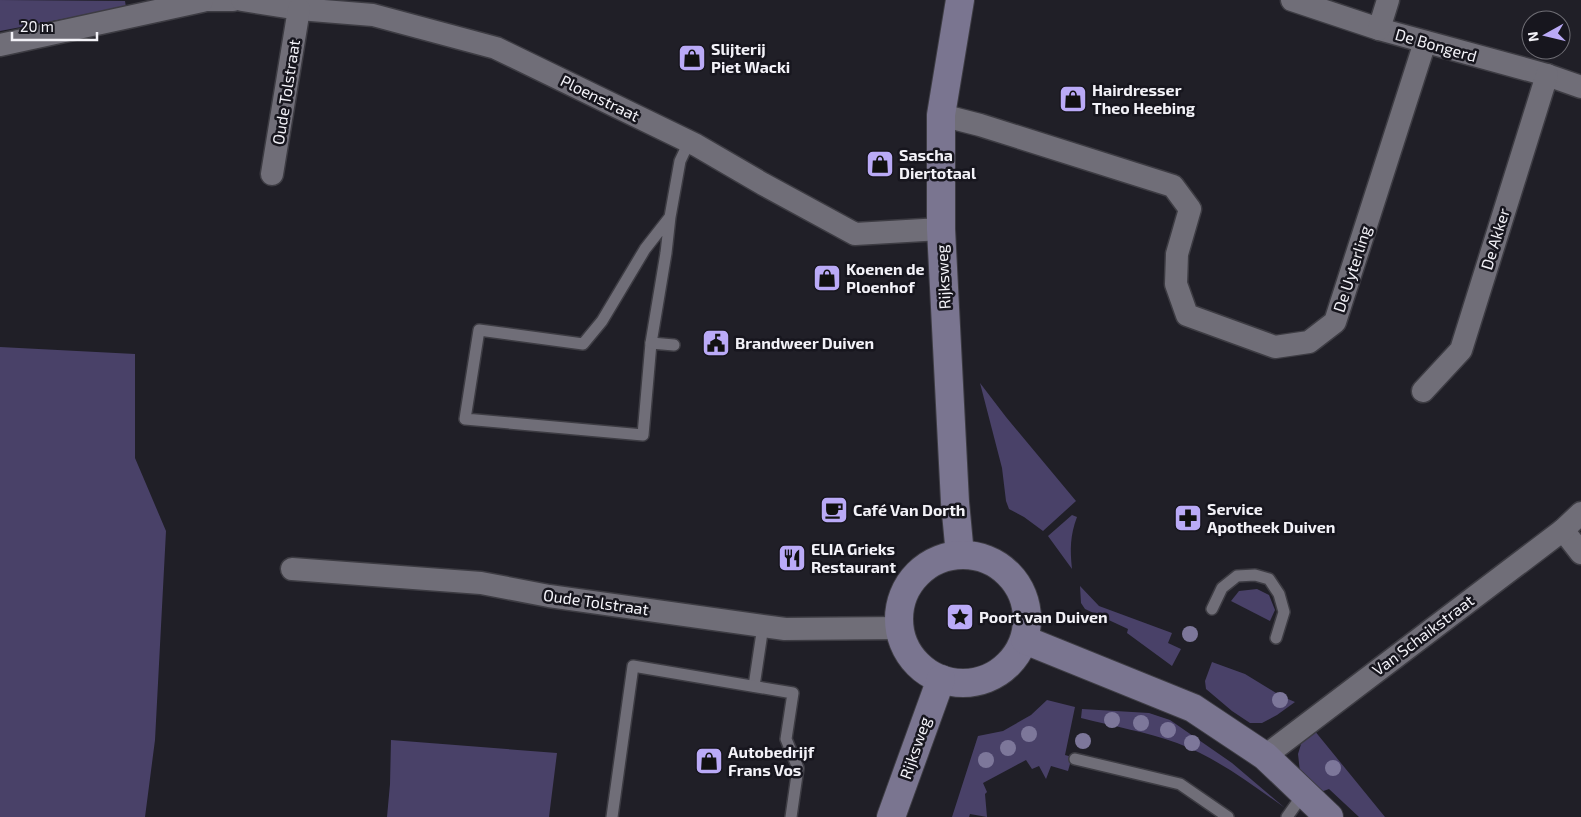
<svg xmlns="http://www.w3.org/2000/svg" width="1581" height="817" font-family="'Exo 2',sans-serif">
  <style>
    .grass { fill: #494168 }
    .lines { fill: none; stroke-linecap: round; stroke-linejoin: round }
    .lane-casing { stroke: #3d3c43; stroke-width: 14 }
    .street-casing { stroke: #3d3c43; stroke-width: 25 }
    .secondary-casing { stroke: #3d3c43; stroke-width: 30 }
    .lane { stroke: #706e78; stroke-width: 11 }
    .street { stroke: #706e78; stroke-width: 22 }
    .secondary { stroke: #7a7590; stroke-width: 28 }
    .tree { fill: #7d779a }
    .labels { text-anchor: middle; stroke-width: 5; stroke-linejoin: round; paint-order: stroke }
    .street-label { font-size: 16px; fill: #f3f2f8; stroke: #17161e }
    .poi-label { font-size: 16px; font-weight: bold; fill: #f3f2f8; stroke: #17161e; text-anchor: start }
  </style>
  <rect width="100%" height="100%" fill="#201f27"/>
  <g class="grass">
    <polygon points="0,0 125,1 126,7 0,31"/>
    <polygon points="0,347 135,354 135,458 166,531 155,740 145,817 0,817"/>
    <polygon points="980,383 1006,417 1076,501 1043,531 1024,517 1009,509 1006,501 1002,468"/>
    <path d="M1072 515 1077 517C1070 536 1070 549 1072 569L1048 536Z"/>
    <polygon points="1080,586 1099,606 1172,633 1168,643 1181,649 1172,666 1127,633 1128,629 1085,609 1081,603"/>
    <polygon points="1257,589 1269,595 1275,610 1270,621 1231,601 1239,591"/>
    <polygon points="1212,662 1245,674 1281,696 1295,702 1277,715 1262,723 1250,723 1232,711 1206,689 1205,681"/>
    <polygon points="1047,700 1075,707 1065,755 1072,757 1068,771 1051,766 1046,779 1039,766 1032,769 1026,760 983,783 987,792 985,794 987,817 970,814 969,817 952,817 978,736 1003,731 1031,715"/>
    <path d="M1082 709 1149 713 1170 720 1232 763 1285 808C1251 784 1217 758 1177 743 1146 732 1113 726 1081 718Z"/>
    <polygon points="1314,730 1385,817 1359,817 1329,789 1318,793 1300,772 1298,754 1302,741"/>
    <polygon points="391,740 557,753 549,817 387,817 390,784"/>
  </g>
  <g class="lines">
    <g class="lane-casing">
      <g id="lane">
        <polyline points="670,217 645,249 602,321 583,344 479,330 465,419 643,435 651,343 666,253 670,217 680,161 689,142"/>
        <polyline points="651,343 674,345"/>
        <polyline points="1212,609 1222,588 1237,576 1255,575 1269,579 1279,594 1284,612 1276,638"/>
        <polyline points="754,686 763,626"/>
        <polyline points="1075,759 1180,784 1228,817"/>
        <polyline points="612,817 633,666 793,693 786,739 798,768 791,817"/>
        <polyline points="1287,817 1304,793"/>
      </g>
    </g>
    <g class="street-casing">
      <g id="street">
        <polyline points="197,0 233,0"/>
        <polyline points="242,0 299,9 373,15 496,48 696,145 763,184 855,234 941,229"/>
        <polyline points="1292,0 1379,29 1547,75 1581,87"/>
        <polyline points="1379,29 1388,0"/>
        <polyline points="0,45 202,1"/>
        <polyline points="941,115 980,125 1173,186 1190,209 1177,254 1176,284 1187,315 1275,347 1309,342 1335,322 1425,42"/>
        <polyline points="272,174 299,9"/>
        <polyline points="1423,391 1461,350 1547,75"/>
        <polyline points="1563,530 1581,553"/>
        <polyline points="292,569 481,583 549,596 785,629 900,628"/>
        <polyline points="1265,756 1563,530 1581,513"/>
      </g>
    </g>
    <g class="secondary-casing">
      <g id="secondary">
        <polyline points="960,555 955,502 941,229 941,115 960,0"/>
        <circle cx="963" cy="619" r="64"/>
        <polyline points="1025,640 1193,708 1265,756 1329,817"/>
        <polyline points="891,817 941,679"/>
      </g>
    </g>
    <use href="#lane" class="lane"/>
    <use href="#street" class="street"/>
    <use href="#secondary" class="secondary"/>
  </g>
  <g class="tree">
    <circle cx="1190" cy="634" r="8"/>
    <circle cx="1280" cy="700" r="8"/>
    <circle cx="1112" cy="720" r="8"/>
    <circle cx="1141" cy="723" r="8"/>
    <circle cx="1168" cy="730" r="8"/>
    <circle cx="1029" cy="734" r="8"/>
    <circle cx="1083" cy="741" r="8"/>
    <circle cx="1192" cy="743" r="8"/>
    <circle cx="1008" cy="748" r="8"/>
    <circle cx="986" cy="760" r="8"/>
    <circle cx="1333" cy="768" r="8"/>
  </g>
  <defs>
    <g id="shop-square" transform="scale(1.4375)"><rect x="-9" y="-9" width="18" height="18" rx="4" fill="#baaaf7" stroke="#17161e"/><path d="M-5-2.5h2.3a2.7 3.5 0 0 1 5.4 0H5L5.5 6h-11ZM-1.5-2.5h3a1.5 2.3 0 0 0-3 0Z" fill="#111"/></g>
    <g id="civic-square" transform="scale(1.4375)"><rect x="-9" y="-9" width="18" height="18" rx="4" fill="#baaaf7" stroke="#17161e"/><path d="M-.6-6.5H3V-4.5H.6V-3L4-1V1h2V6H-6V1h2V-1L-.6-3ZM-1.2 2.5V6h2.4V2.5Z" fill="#111"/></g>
    <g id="cafe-square" transform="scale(1.4375)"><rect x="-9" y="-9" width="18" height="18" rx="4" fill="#baaaf7" stroke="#17161e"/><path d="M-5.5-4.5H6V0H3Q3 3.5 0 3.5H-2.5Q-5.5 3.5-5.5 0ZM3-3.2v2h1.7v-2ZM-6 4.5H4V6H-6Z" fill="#111"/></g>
    <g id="pharmacy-square" transform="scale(1.4375)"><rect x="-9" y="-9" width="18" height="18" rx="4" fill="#baaaf7" stroke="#17161e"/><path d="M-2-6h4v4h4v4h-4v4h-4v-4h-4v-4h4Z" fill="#111"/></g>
    <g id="restaurant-square" transform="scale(1.4375)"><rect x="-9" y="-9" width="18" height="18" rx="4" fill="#baaaf7" stroke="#17161e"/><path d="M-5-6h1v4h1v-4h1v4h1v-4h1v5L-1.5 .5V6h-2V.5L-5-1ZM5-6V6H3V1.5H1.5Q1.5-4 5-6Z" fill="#111"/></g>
    <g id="sight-square" transform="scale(1.4375)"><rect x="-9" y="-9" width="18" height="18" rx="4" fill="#baaaf7" stroke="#17161e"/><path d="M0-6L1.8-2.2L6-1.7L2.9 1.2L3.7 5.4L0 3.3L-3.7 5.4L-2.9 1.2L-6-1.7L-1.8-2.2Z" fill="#111"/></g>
  </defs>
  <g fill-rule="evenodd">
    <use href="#shop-square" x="692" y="58"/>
    <use href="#shop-square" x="1073" y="99"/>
    <use href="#shop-square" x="880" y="164"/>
    <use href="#shop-square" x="827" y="278"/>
    <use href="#civic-square" x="716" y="343"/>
    <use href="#cafe-square" x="834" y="510"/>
    <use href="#pharmacy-square" x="1188" y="518"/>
    <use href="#restaurant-square" x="792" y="558"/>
    <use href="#sight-square" x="960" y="617"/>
    <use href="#shop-square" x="709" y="761"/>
  </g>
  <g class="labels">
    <g class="street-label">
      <text transform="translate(1436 45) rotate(16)" y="6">De Bongerd</text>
      <text transform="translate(286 92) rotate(-81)" y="6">Oude Tolstraat</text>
      <text transform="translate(600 98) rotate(26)" y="6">Ploenstraat</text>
      <text transform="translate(1495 239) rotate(-73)" y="6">De Akker</text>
      <text transform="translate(1352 269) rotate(-72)" y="6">De Uyterling</text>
      <text transform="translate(943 277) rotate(-93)" y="6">Rijksweg</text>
      <text transform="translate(596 602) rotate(8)" y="6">Oude Tolstraat</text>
      <text transform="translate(1423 635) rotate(-37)" y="6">Van Schaikstraat</text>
      <text transform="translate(915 748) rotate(-71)" y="6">Rijksweg</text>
    </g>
    <g class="poi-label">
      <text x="711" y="55">Slijterij<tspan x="711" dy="18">Piet Wacki</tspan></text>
      <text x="1092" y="96">Hairdresser<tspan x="1092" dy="18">Theo Heebing</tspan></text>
      <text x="899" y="161">Sascha<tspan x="899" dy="18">Diertotaal</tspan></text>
      <text x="846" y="275">Koenen de<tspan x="846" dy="18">Ploenhof</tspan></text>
      <text x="735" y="349">Brandweer Duiven</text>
      <text x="1207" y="515">Service<tspan x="1207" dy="18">Apotheek Duiven</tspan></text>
      <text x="853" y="516">Café Van Dorth</text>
      <text x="811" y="555">ELIA Grieks<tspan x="811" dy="18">Restaurant</tspan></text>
      <text x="979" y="623">Poort van Duiven</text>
      <text x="728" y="758">Autobedrijf<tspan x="728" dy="18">Frans Vos</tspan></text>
    </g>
  </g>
  <g transform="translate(1546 35) rotate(262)"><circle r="24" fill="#17161e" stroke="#6f6e75"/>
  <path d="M0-4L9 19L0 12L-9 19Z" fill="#baaaf7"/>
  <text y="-8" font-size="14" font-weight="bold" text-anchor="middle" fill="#f3f2f8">N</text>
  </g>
  <path d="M12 32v8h85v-8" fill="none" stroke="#f3f2f8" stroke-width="2.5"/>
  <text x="20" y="32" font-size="15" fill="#f3f2f8" stroke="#17161e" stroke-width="4" paint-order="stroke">20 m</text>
</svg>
